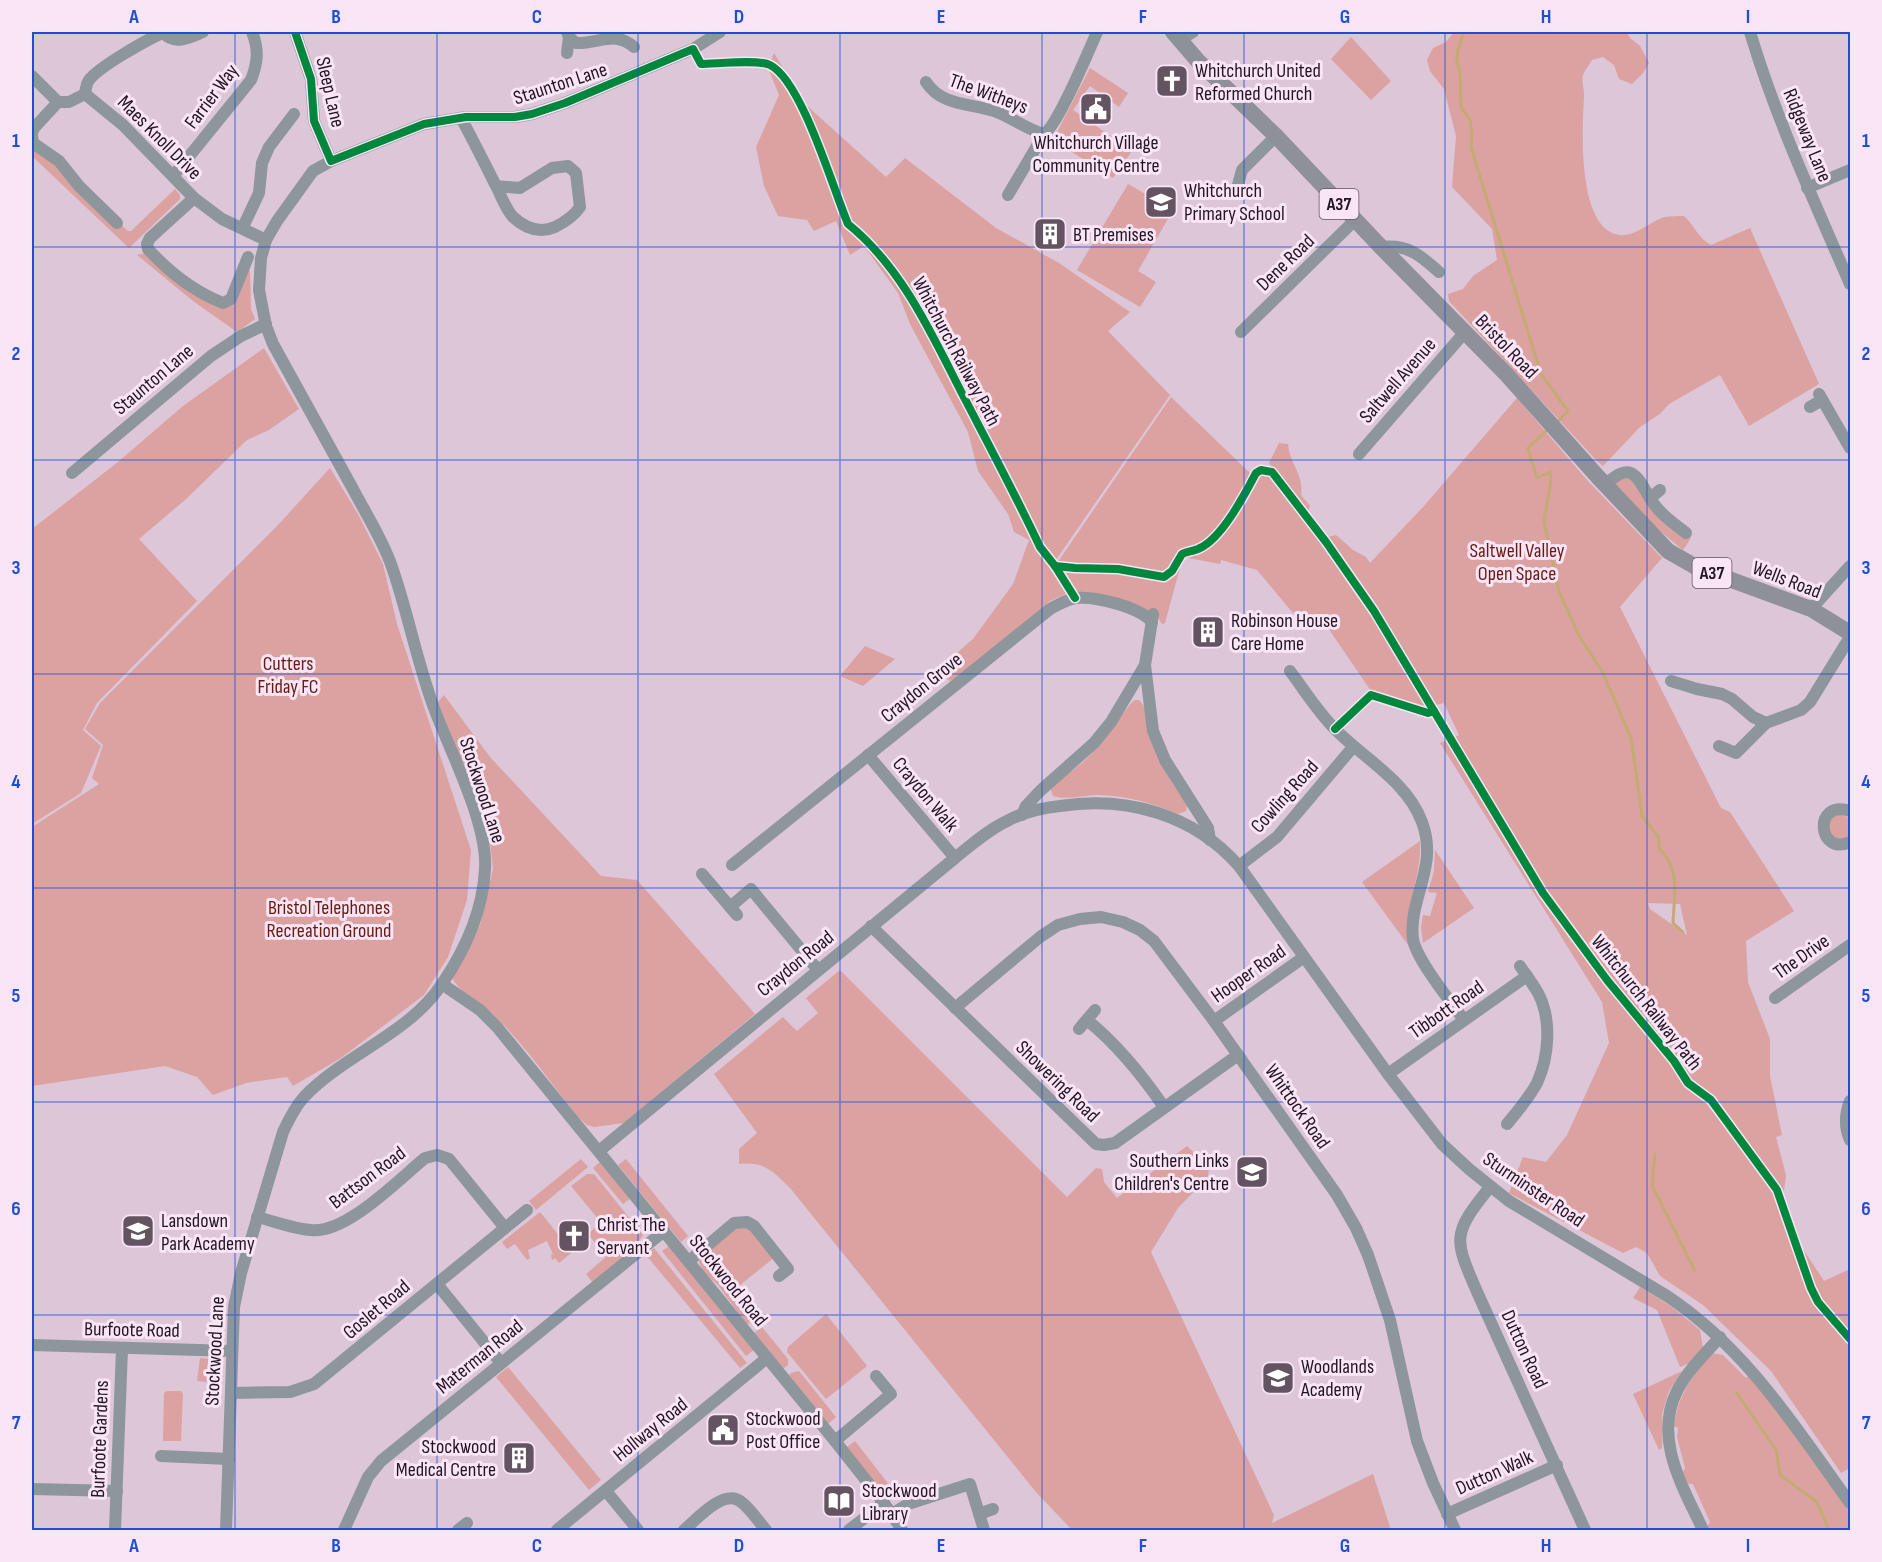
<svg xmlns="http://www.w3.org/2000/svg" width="1882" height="1562" font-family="'Sofia Sans Condensed',sans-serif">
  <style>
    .green { fill: #dba2a1; fill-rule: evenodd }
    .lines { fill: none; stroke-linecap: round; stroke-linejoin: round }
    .stream { stroke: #c5ab73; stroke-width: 3 }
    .minor { stroke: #8c969b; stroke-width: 12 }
    .highway { stroke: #8e919a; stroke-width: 16 }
    .cycleway-casing { stroke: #f9e5f6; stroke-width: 11 }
    .cycleway { stroke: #00873e; stroke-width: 8 }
    .grid { fill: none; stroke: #1d4ed8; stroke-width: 1.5; stroke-opacity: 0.55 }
    .labels { text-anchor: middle; stroke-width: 6; stroke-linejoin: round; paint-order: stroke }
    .shield { fill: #f9e5f6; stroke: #635361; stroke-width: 1.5 }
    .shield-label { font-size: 18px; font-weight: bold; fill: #231521 }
    .poi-label { font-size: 20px; fill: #231521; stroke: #f9e5f6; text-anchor: start }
    .street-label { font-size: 20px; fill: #231521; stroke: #f9e5f6 }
    .park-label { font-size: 20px; fill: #691b0f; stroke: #f9e5f6 }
    .neatline { fill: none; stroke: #1d4ed8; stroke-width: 2 }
    .grid-label { font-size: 20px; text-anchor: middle; font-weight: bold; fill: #1d4ed8 }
  </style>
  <rect width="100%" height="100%" fill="#dcc6d8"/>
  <g class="green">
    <path d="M1454 32H1627L1630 38 1640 46 1649 63 1643 73 1632 84 1619 79 1614 65 1603 57 1592 60C1590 64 1585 70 1583 75 1581 82 1585 91 1584 98 1582 128 1577 229 1619 235 1636 237 1650 221 1665 217 1671 216 1678 216 1684 216 1695 226 1698 238 1711 245L1750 228 1819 384 1749 426 1720 375 1669 404 1660 414 1640 427 1603 466 1597 461 1449 301 1448 294 1463 289 1473 276 1497 260 1492 229 1452 187 1456 136 1444 89 1430 71 1427 60 1433 48 1446 42Z"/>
    <polygon points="1351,37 1391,81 1371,100 1331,59"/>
    <polygon points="774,53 805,104 886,177 905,158 996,228 1059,263 1130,312 1108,331 1170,395 1051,567 1068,593 1050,601 958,678 949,681 944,674 950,659 973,639 1013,584 1029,540 1014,532 1008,514 978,471 968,432 910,324 898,293 864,246 850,255 836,221 814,231 807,220 778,216 764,186 756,147 779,95 768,68"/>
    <polygon points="1090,68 1128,93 1119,107 1090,86 1073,110 1132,151 1113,178 1053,140"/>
    <polygon points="32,146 55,164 128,231 131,231 175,189 180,195 180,199 129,248 32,156"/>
    <polygon points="1128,184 1173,210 1138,271 1156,282 1140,307 1077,270"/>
    <polygon points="145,253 224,307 247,271 250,271 251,309 255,319 237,332 193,301 137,255"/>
    <polygon points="264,348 299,409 269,430 247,440 186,499 139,539 197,601 97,703 83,730 101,746 81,793 32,824 32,529 118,462 183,406"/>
    <path d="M1171 397 1251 474 1264 473 1270 476 1275 471 1269 463 1279 443 1288 444C1290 465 1304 474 1301 495L1310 506 1305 519 1320 539 1336 535 1353 550 1366 557 1370 563 1423 507 1517 398 1586 479 1662 558 1620 607 1721 808 1730 812 1794 911 1746 941 1748 982 1770 1039V1076L1782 1135 1776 1137 1786 1175 1784 1191 1777 1181 1775 1188 1779 1205 1791 1238 1803 1249 1824 1281 1850 1269V1468L1841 1473 1771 1371 1703 1305 1660 1276 1647 1253 1636 1247 1623 1253 1509 1193 1523 1157 1546 1162 1567 1135 1609 1043 1602 1002 1440 743 1459 735 1444 703 1423 708 1371 691 1326 625 1292 612 1257 570 1221 560 1220 564 1183 557 1165 623 1162 624 1157 616 1093 595 1070 592 1053 569ZM1648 903 1680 904 1687 935 1650 909Z"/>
    <polygon points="330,468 358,514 383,564 397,624 471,850 467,900 448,957 424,995 341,1058 293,1086 287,1077 246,1083 213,1095 197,1077 165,1066 32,1086 32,827 99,784 92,778 103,745 85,729 100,703 278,525"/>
    <polygon points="1631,477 1686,537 1691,538 1683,550 1654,526 1614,485 1615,481"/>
    <polygon points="865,646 895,659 863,686 840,676"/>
    <path d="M444 695 490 757 601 876 637 880 755 1014 624 1123 594 1127 587 1125 580 1119C551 1084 520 1037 486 1008 474 997 459 993 452 977L480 925 493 869 490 842 484 817 438 702Z"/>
    <path d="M1134 700H1139L1144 706 1156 754 1171 781 1187 805 1186 811 1178 814C1153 803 1127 796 1100 795 1085 794 1068 801 1053 796L1051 790C1059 778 1072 772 1083 762 1103 744 1116 720 1134 700Z"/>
    <circle cx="1840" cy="827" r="12"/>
    <path d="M1420 841C1422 880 1401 912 1411 949L1362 882Z"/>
    <polygon points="1435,850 1474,908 1423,943 1421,927 1423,915 1430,916 1437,893 1428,892 1434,871"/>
    <path d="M840 970 1067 1197 1096 1168 1102 1169 1104 1182 1117 1198 1187 1146 1209 1167 1208 1177 1178 1208 1151 1252 1274 1515 1272 1523 1373 1474 1391 1530H1072L1036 1492 790 1188C774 1172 765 1161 739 1164V1149L757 1133 714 1074 783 1017 797 1031 818 1013 806 998Z"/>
    <polygon points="581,1159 588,1167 536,1210 529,1201"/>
    <polygon points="626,1159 688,1236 681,1242 618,1165"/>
    <polygon points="601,1161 631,1198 623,1204 593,1168"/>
    <polygon points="587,1174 594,1174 643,1235 636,1245 593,1283 586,1274 606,1257 588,1234 597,1226 595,1223 599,1220 571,1186"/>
    <polygon points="540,1212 561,1238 563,1237 568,1244 573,1241 574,1243 572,1245 575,1250 559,1263 555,1258 552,1260 551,1255 553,1254 547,1241 528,1250 530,1258 527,1260 515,1244 507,1249 502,1242"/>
    <polygon points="736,1227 749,1227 775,1257 734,1290 755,1318 747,1325 718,1285 704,1273 699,1262 701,1256"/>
    <polygon points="669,1246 754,1350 746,1356 662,1251"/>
    <polygon points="654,1248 747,1363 740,1368 646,1255"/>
    <polygon points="1640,1287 1672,1307 1700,1330 1703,1348 1690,1363 1680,1367 1657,1310 1633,1298"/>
    <polygon points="826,1314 867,1366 826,1399 787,1352 788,1347"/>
    <polygon points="762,1327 788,1359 788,1365 783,1369 754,1333"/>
    <path d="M1712 1353 1723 1355 1746 1378 1749 1375 1790 1427 1850 1512V1530H1709L1707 1527 1710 1522 1693 1484H1688L1683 1472 1685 1468 1677 1437 1678 1428 1674 1426C1678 1394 1692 1377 1712 1353Z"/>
    <polygon points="200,1358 219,1360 221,1363 221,1383 197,1381"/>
    <polygon points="508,1367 601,1480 589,1490 496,1377"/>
    <polygon points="799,1371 836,1417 828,1424 788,1376 791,1373"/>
    <polygon points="1682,1371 1669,1391 1662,1414 1662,1448 1659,1450 1633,1394"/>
    <polygon points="167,1391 181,1391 183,1394 181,1441 163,1441 164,1393"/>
    <polygon points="855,1441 894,1491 886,1497 847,1447"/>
  </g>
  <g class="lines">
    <g class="stream">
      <polyline points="1464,32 1458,49 1457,62 1460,73 1461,107 1470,120 1472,133 1471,147 1541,374 1568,411 1557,422"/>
      <path d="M1547 430 1528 448 1537 478 1550 472 1551 480 1544 522 1559 591 1579 636 1602 671 1631 738 1642 816 1659 838V848C1681 870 1674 895 1673 923L1683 932"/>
      <polyline points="1655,1154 1652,1185 1695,1271"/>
      <polyline points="1736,1392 1776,1450 1780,1475 1817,1502 1829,1530"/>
    </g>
    <g class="minor">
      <path d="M162 32C175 46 188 38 203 32"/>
      <polyline points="295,32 311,79 314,121 331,161"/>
      <path d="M567 32 569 37 576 43C599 44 615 30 634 47"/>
      <path d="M1750 32C1776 119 1814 201 1850 284"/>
      <polyline points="1180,40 1193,32"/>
      <polyline points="567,53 569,37"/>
      <polyline points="32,76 58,102 69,102 85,94 123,125 194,198 222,219 266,240"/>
      <path d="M926 82C942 107 972 103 997 112 1013 118 1027 130 1044 134 1058 125 1089 50 1097 32"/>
      <path d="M85 94C86 89 86 84 89 80 100 66 145 41 162 33"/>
      <path d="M461 118C473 140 484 162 495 184 501 195 505 208 513 217 525 228 539 234 555 227 565 222 574 216 580 207L576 173 568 166 552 168 520 188 496 186"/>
      <polyline points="32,133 34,128 58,102"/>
      <polyline points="32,136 33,143 59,161 79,186 117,223"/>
      <path d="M174 175 251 80C258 62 259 49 252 32"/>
      <polyline points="1807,188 1850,170"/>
      <polyline points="1236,192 1242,170 1276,136"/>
      <polyline points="1008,195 1044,134"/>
      <path d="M194 198 150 238 147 244 148 249C169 272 195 292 223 303L231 299 248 257"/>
      <polyline points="243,227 259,193 262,163 269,147 294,114"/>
      <path d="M1381 247C1408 244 1420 255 1439 272"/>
      <polyline points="1241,332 1355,220"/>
      <polyline points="1819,394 1850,448"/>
      <polyline points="1810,407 1822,400"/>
      <polyline points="1359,454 1465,332"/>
      <polyline points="72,473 211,356 241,336 266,324"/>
      <path d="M1605 485C1635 456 1638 482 1654 504 1662 516 1675 524 1686 533"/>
      <polyline points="1650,498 1660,490"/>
      <polyline points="1811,609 1850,566"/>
      <polyline points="1145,665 1153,731 1165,760 1208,828 1210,840"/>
      <path d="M1290 671C1305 691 1318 712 1335 729 1364 759 1407 781 1422 822 1439 867 1408 899 1413 939 1416 959 1451 1002 1464 1020"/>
      <polyline points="1671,681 1697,689 1722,694 1732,699 1753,717 1766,723 1801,710 1810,702 1850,637"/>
      <polyline points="1719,746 1736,753 1766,723"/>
      <polyline points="868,755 955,858"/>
      <path d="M1850 811C1812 799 1818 857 1850 842"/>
      <polyline points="1022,815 1026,806 1040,791 1094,743 1111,722 1145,665 1153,614"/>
      <path d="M732 865 1050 609C1058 605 1067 599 1076 598 1095 596 1140 607 1152 622"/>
      <polyline points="1239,866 1277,837 1353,747"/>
      <polyline points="702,874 737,915"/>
      <polyline points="730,907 751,889 818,970"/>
      <polyline points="871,926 1096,1144 1104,1145 1115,1143 1238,1055"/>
      <polyline points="442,984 480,1010 497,1027 835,1441 884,1503 902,1530"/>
      <polyline points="1775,998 1850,945"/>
      <polyline points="955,1008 1040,937 1058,925 1080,919 1101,917 1123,922 1140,930 1154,941 1214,1021 1337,1195 1356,1228 1368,1255 1390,1320 1417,1441 1433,1483 1455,1530"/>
      <path d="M1087 1020C1118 1045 1142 1075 1164 1107"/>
      <polyline points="1214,1021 1304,957"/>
      <polyline points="1079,1029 1095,1010"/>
      <polyline points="1388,1074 1527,976"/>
      <path d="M1850 1101C1845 1114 1844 1127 1850 1140"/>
      <path d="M1507 1124C1518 1111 1529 1098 1537 1083 1549 1057 1552 1019 1538 993 1533 984 1526 975 1520 966"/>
      <path d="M599 1151 955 858C971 845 988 830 1007 821 1023 812 1042 808 1060 806 1127 796 1193 814 1239 866L1388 1074 1442 1144 1469 1169 1509 1201 1667 1296C1746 1348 1796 1428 1850 1503"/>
      <path d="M1490 1187C1451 1235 1454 1239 1478 1294L1585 1530"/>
      <path d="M257 1217C274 1221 293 1229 311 1230 346 1234 398 1180 425 1158L437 1155 449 1159 505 1228"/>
      <polyline points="689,1261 734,1223 747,1222 754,1226 788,1269 779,1276"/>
      <polyline points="437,1284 501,1363"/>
      <polyline points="32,1345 232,1351"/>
      <polyline points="231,1393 290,1392 314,1384 527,1210"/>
      <polyline points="835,1441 891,1394 876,1376"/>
      <polyline points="161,1456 229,1459"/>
      <polyline points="32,1489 117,1491"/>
      <polyline points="606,1491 638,1530"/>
      <polyline points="892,1514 908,1504 970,1484 984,1530"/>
      <polyline points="979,1514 993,1509"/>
      <polyline points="1447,1514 1557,1465"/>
      <polyline points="115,1530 122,1349"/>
      <path d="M226 1530 234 1307 241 1273 283 1132C289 1119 295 1107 304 1097 345 1054 409 1034 442 984 465 950 483 910 485 869 488 824 450 751 434 708 417 662 408 613 392 567 383 540 366 514 353 489 327 441 300 393 273 344L266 326 259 290 261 258 266 240 277 221 313 171 331 161 424 124 466 117H515L532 114 565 103 693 49 720 32"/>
      <polyline points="344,1530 368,1477 381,1461 664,1231"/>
      <polyline points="458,1530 467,1523"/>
      <polyline points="557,1530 767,1358"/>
      <path d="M684 1530C696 1520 723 1489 740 1501 750 1508 758 1521 766 1530"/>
      <polyline points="849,1530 884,1503"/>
      <path d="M1703 1530C1683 1487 1653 1439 1677 1391 1687 1371 1705 1354 1720 1337"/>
    </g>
    <polyline class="highway" points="1173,32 1198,61 1276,136 1381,247 1507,375 1598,477 1668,551 1696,567 1811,609 1850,633"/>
    <g class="cycleway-casing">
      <g id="cycleway">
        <path d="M295 32 311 79 314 121 331 161 424 124 466 117H515L532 114 565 103 693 49 701 64C715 64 758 59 770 65 802 81 833 189 848 224 905 270 934 340 967 403 992 451 1017 498 1040 547L1055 566 1075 598"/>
        <path d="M1055 566 1075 568 1118 569 1164 577 1172 571 1182 554C1188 551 1195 551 1200 548 1222 538 1245 494 1256 473L1261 470 1272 472 1326 542 1374 611 1543 893 1607 980 1674 1061 1688 1083 1711 1100 1777 1190 1811 1288 1818 1302 1850 1339"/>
        <polyline points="1335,729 1371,695 1428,713 1434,711"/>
      </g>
    </g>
    <use href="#cycleway" class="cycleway"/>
  </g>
  <path class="grid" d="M235 32V1530M437 32V1530M638 32V1530M840 32V1530M1042 32V1530M1244 32V1530M1445 32V1530M1647 32V1530M32 247H1850M32 460H1850M32 674H1850M32 888H1850M32 1102H1850M32 1315H1850"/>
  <defs>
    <g id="church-square" transform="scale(1.725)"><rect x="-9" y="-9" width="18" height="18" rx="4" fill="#645361" stroke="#f9e5f6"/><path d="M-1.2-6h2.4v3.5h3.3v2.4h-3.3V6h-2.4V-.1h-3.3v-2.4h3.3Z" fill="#fff"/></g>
    <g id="civic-square" transform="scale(1.725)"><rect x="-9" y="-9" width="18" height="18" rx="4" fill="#645361" stroke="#f9e5f6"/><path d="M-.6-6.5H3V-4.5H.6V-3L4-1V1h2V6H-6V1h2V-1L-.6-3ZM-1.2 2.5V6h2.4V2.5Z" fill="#fff"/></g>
    <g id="school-square" transform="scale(1.725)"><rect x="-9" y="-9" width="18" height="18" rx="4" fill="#645361" stroke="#f9e5f6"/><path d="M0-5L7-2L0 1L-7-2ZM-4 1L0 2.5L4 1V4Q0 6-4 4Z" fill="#fff"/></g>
    <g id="building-square" transform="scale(1.725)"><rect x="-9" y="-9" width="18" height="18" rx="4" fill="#645361" stroke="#f9e5f6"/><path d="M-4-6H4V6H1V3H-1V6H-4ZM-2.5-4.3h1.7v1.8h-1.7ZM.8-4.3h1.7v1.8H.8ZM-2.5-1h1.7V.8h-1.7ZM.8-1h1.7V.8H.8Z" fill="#fff"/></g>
    <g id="library-square" transform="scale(1.725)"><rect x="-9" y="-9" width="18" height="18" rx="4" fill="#645361" stroke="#f9e5f6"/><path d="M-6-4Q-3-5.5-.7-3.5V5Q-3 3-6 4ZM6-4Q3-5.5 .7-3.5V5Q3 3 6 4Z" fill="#fff"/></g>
  </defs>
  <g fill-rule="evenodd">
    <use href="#church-square" x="1172" y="81"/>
    <use href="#civic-square" x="1096" y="109"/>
    <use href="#school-square" x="1161" y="202"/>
    <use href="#building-square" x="1050" y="234"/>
    <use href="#building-square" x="1208" y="632"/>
    <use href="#school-square" x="1252" y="1172"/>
    <use href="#school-square" x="138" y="1231"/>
    <use href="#church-square" x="574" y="1236"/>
    <use href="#school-square" x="1278" y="1378"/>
    <use href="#civic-square" x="723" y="1430"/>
    <use href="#building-square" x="519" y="1458"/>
    <use href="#library-square" x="839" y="1501"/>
  </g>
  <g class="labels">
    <g class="shield">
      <rect x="1319.5" y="189" width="39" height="30" rx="4.5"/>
      <rect x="1692.5" y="558" width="39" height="30" rx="4.5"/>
    </g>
    <g class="shield-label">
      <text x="1339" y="210">A37</text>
      <text x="1712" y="579">A37</text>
    </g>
    <g class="poi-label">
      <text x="1195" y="77">Whitchurch United<tspan x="1195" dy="23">Reformed Church</tspan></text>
      <text x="1096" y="149" text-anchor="middle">Whitchurch Village<tspan x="1096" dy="23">Community Centre</tspan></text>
      <text x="1184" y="197">Whitchurch<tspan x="1184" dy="23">Primary School</tspan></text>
      <text x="1073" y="241">BT Premises</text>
      <text x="1231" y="627">Robinson House<tspan x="1231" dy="23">Care Home</tspan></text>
      <text x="1229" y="1167" text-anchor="end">Southern Links<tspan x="1229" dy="23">Children's Centre</tspan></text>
      <text x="161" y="1227">Lansdown<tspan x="161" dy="23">Park Academy</tspan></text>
      <text x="597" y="1231">Christ The<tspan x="597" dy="23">Servant</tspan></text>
      <text x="1301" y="1373">Woodlands<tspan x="1301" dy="23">Academy</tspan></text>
      <text x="746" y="1425">Stockwood<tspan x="746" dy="23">Post Office</tspan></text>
      <text x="496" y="1453" text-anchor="end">Stockwood<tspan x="496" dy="23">Medical Centre</tspan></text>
      <text x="862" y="1497">Stockwood<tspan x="862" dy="23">Library</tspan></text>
    </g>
    <g class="street-label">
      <text transform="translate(560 83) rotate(-18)" y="7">Staunton Lane</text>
      <text transform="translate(331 92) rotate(77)" y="7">Sleep Lane</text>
      <text transform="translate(989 93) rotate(20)" y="7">The Witheys</text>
      <text transform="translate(211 96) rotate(-53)" y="7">Farrier Way</text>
      <text transform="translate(1808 135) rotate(68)" y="7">Ridgeway Lane</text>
      <text transform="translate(160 137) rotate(45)" y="7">Maes Knoll Drive</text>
      <text transform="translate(1285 262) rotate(-44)" y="7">Dene Road</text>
      <text transform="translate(1507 346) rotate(46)" y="7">Bristol Road</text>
      <text transform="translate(957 351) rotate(62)" y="7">Whitchurch Railway Path</text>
      <text transform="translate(153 379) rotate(-40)" y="7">Staunton Lane</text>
      <text transform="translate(1397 380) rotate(-49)" y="7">Saltwell Avenue</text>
      <text transform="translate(1787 579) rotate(21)" y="7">Wells Road</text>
      <text transform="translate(921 687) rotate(-39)" y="7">Craydon Grove</text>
      <text transform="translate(483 790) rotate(72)" y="7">Stockwood Lane</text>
      <text transform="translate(926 794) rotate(50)" y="7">Craydon Walk</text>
      <text transform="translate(1284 796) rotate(-48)" y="7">Cowling Road</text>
      <text transform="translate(1801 956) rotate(-35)" y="7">The Drive</text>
      <text transform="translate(795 963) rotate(-39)" y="7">Craydon Road</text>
      <text transform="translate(1248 973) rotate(-35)" y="7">Hooper Road</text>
      <text transform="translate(1647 1002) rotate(52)" y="7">Whitchurch Railway Path</text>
      <text transform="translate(1446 1009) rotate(-35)" y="7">Tibbott Road</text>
      <text transform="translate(1058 1081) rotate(44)" y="7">Showering Road</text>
      <text transform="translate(1298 1106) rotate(55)" y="7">Whittock Road</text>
      <text transform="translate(367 1177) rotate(-37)" y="7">Battson Road</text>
      <text transform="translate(1534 1189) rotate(34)" y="7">Sturminster Road</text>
      <text transform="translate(729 1280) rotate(51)" y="7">Stockwood Road</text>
      <text transform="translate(376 1309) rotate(-40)" y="7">Goslet Road</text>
      <text transform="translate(132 1329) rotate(1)" y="7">Burfoote Road</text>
      <text transform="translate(1525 1349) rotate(65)" y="7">Dutton Road</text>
      <text transform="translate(214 1351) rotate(-87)" y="7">Stockwood Lane</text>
      <text transform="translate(479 1356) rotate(-39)" y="7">Materman Road</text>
      <text transform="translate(650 1429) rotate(-39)" y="7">Hollway Road</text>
      <text transform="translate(99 1439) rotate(-88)" y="7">Burfoote Gardens</text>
      <text transform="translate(1494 1472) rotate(-24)" y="7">Dutton Walk</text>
    </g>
    <g class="park-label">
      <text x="1517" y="557">Saltwell Valley<tspan x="1517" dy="23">Open Space</tspan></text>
      <text x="288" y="670">Cutters<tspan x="288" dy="23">Friday FC</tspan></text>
      <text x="329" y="914">Bristol Telephones<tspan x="329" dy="23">Recreation Ground</tspan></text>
    </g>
  </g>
  <rect width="1882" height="1562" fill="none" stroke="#f9e5f6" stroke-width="66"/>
  <rect x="33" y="33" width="1816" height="1496" class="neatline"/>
  <g class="grid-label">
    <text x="134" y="23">A</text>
    <text x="336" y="23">B</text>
    <text x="537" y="23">C</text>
    <text x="739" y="23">D</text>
    <text x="941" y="23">E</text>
    <text x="1143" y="23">F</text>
    <text x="1345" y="23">G</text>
    <text x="1546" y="23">H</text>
    <text x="1748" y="23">I</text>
    <text x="16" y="147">1</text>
    <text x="1866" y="147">1</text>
    <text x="16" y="360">2</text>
    <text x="1866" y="360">2</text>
    <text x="16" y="574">3</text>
    <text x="1866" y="574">3</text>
    <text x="16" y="788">4</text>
    <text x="1866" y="788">4</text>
    <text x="16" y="1002">5</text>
    <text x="1866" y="1002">5</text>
    <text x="16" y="1215">6</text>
    <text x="1866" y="1215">6</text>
    <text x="16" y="1429">7</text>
    <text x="1866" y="1429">7</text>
    <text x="134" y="1552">A</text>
    <text x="336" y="1552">B</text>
    <text x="537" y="1552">C</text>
    <text x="739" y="1552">D</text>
    <text x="941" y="1552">E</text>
    <text x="1143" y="1552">F</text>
    <text x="1345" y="1552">G</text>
    <text x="1546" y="1552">H</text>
    <text x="1748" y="1552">I</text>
  </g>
</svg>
